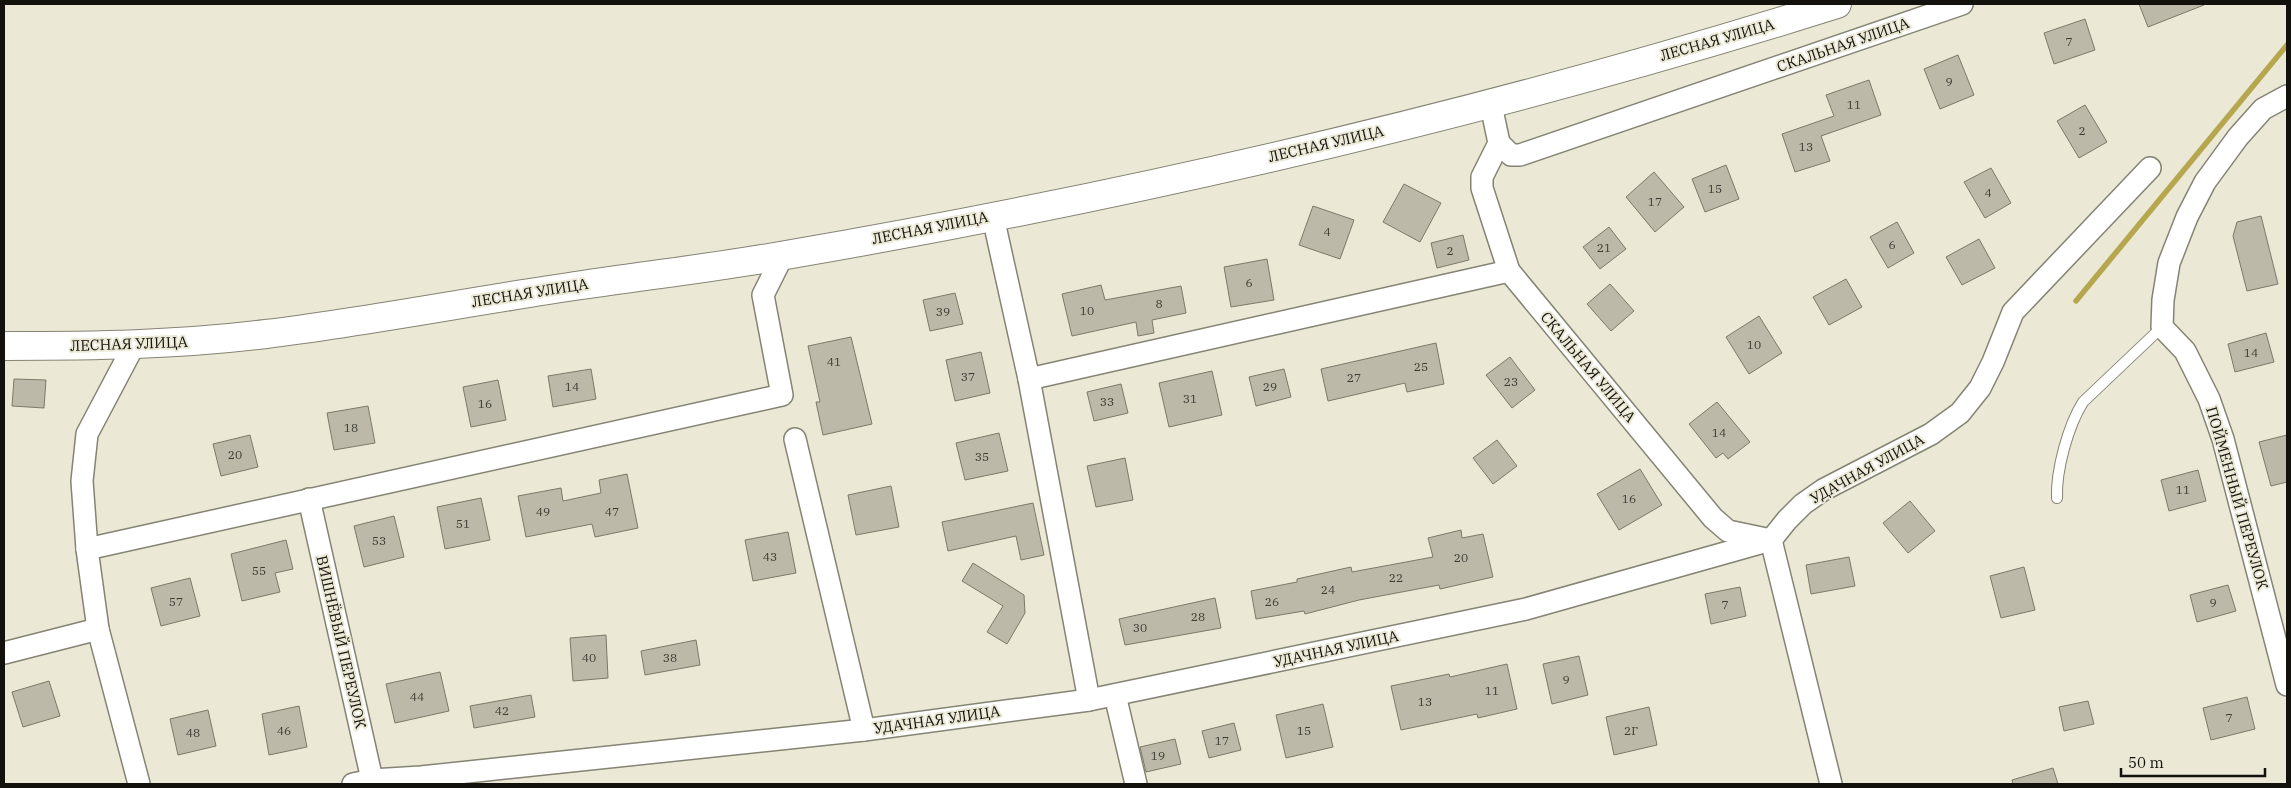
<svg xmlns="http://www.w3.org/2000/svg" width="2291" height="788" font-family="'IBM Plex Serif',serif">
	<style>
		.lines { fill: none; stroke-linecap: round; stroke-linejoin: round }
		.stream { stroke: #b6a74f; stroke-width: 5.5 }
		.building { fill: #bcb9a8; stroke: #7c7969 }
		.service-casing { stroke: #858373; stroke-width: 12 }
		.minor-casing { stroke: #858373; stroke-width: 24 }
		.secondary-casing { stroke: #858373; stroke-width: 30 }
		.service { stroke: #fff; stroke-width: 10 }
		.minor { stroke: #fff; stroke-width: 21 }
		.secondary { stroke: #fff; stroke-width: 28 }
		.labels { text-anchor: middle; stroke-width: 4; stroke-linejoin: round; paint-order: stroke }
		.number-label { font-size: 12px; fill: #3c3b32 }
		.street-label { font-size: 15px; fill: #12110b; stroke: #ebe8d6 }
	</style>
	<rect width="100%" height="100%" fill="#ebe8d6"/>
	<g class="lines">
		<path class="stream" d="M2076 301 2287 45"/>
	</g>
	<g class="building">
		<path d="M2139 4H2204V5L2148 27Z"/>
		<path d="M2085 19 2095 50 2054 64 2044 33Z"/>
		<path d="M1958 55 1974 95 1940 109 1924 69Z"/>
		<path d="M1869 80 1881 115 1821 136 1830 161 1795 172 1782 134 1834 116 1826 95Z"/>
		<path d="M2085 105 2107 142 2079 158 2057 121Z"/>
		<path d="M1726 165 1739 199 1705 212 1692 179Z"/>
		<path d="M1991 168 2011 203 1985 218 1964 182Z"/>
		<path d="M1654 172 1684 207 1655 232 1626 197Z"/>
		<path d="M1404 184 1441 203 1420 242 1383 222Z"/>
		<path d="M1313 206 1354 220 1340 259 1299 245Z"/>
		<path d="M2261 216 2278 284 2247 291 2233 236 2237 222Z"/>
		<path d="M1897 222 1914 253 1888 268 1870 237Z"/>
		<path d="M1609 227 1626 249 1600 269 1583 247Z"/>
		<path d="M1463 235 1469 260 1437 268 1431 243Z"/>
		<path d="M1979 239 1995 268 1962 285 1946 257Z"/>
		<path d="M1267 259 1274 300 1231 307 1224 267Z"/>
		<path d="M1846 279 1862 307 1829 325 1813 297Z"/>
		<path d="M1610 284 1634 311 1611 331 1587 304Z"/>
		<path d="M1101 285 1105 300 1181 286 1186 313 1152 320 1154 333 1138 336 1136 322 1072 336 1062 294Z"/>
		<path d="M955 293 963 324 930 331 923 300Z"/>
		<path d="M1759 316 1782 353 1749 374 1726 337Z"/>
		<path d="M2266 333 2274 362 2235 372 2228 344Z"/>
		<path d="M851 337 872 424 823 435 816 402H820L808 346Z"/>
		<path d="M1436 343 1444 384 1407 392 1405 383 1328 401 1321 369Z"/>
		<path d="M981 352 990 393 955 401 946 360Z"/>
		<path d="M1510 357 1535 390 1512 408 1486 375Z"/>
		<path d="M591 369 596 399 553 407 548 376Z"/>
		<path d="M1284 369 1291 397 1256 406 1249 377Z"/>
		<path d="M1212 371 1222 415 1169 427 1159 383Z"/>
		<path d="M14 379 46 380 44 408 12 406Z"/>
		<path d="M498 380 506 420 471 427 463 387Z"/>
		<path d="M1121 384 1128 413 1094 421 1087 392Z"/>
		<path d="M1717 402 1750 442 1728 459 1723 453 1716 458 1689 424Z"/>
		<path d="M368 406 375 443 334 450 327 413Z"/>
		<path d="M999 433 1008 471 965 480 956 443Z"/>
		<path d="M250 435 258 467 221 476 213 444Z"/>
		<path d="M2287 435V482L2271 486 2259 442Z"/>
		<path d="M1497 440 1517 466 1493 484 1473 458Z"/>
		<path d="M1125 458 1133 500 1096 507 1087 466Z"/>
		<path d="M1640 469 1662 505 1619 530 1597 494Z"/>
		<path d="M2198 470 2206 501 2169 511 2161 480Z"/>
		<path d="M627 474 638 528 595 537 592 524 526 537 518 496 561 488 563 501 601 493 599 480Z"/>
		<path d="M891 486 899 527 856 535 848 495Z"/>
		<path d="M481 498 490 540 445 549 437 507Z"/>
		<path d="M1910 501 1935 531 1908 553 1883 523Z"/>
		<path d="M1033 503 1044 555 1021 560 1016 536 948 551 942 522Z"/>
		<path d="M394 516 404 557 364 567 354 526Z"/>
		<path d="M1461 530 1462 538 1483 534 1493 577 1440 589 1439 585 1359 600 1305 614 1304 611 1256 619 1251 591 1297 582V579L1351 567 1352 572 1433 557 1428 538Z"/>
		<path d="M788 532 796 573 753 581 745 540Z"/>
		<path d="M286 540 293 569 275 573 280 592 242 601 231 554Z"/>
		<path d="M1849 557 1855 586 1811 594 1806 565Z"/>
		<path d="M973 563 1024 595 1025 613 1007 644 987 632 1003 606 962 581Z"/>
		<path d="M2024 567 2035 610 2001 618 1990 576Z"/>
		<path d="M190 578 200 616 161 626 151 588Z"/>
		<path d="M2228 585 2236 611 2197 622 2190 595Z"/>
		<path d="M1740 587 1746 616 1711 624 1705 594Z"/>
		<path d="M1215 598 1221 628 1125 645 1119 619Z"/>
		<path d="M606 635 608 678 573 681 570 638Z"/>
		<path d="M696 640 700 665 645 675 641 651Z"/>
		<path d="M1579 656 1588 695 1552 704 1543 664Z"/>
		<path d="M1507 664 1517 709 1478 718 1477 714 1401 730 1391 686 1449 674 1450 677Z"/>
		<path d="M440 672 449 711 395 723 386 684Z"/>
		<path d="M49 681 60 716 23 727 12 692Z"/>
		<path d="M531 695 535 717 474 728 470 706Z"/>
		<path d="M2247 697 2255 729 2211 740 2203 708Z"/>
		<path d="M2088 701 2094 724 2064 731 2059 707Z"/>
		<path d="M1323 704 1333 747 1286 758 1276 715Z"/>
		<path d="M299 706 307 747 269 755 262 714Z"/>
		<path d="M1649 707 1657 745 1614 755 1606 717Z"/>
		<path d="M208 710 216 746 178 755 170 719Z"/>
		<path d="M1234 723 1241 750 1209 758 1202 731Z"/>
		<path d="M1175 739 1181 764 1146 772 1140 747Z"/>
		<path d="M2053 768 2058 784H2013L2012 780Z"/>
	</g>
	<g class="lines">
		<defs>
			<path id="service" d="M2057 498C2056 470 2068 426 2083 402L2162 327"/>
			<g id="minor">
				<path d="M2287 96 2263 109 2238 137 2205 182 2187 217 2169 263 2163 300 2162 327 2185 351 2209 399 2223 439 2287 685"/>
				<path d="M1491 105 1499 143 1482 177V188L1509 271 1713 518 1728 531 1771 540 1831 784"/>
				<path d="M1499 143 1511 155H1520L1962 4"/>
				<path d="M993 217 1029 379 1089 700"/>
				<path d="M134 345 87 434 82 481 87 549 98 629 139 784"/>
				<path d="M1029 379 1509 271"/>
				<path d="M795 439 864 730"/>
				<path d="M309 499 373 784"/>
				<path d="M87 549 782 395 763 295 783 255"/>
				<path d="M4 653 98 629"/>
				<path d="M1115 695 1136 784"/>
				<path d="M353 784 372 780 421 777 864 730 1089 700 1526 609 1771 540 1787 520 1803 504 1823 490 1931 434 1960 413 1980 388 1993 362 2013 312 2150 168"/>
			</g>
			<path id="secondary" d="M4 346C92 346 179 345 266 334 372 321 477 300 582 285 650 275 719 267 786 255 1141 194 1493 112 1837 4"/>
		</defs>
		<use href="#service" class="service-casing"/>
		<use href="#minor" class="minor-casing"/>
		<use href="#secondary" class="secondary-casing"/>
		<use href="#service" class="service"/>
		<use href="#minor" class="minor"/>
		<use href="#secondary" class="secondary"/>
	</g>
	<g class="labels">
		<g class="number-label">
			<text x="2069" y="46">7</text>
			<text x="1949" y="86">9</text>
			<text x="1854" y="109">11</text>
			<text x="2082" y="135">2</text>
			<text x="1806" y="151">13</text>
			<text x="1715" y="193">15</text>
			<text x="1988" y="197">4</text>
			<text x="1655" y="206">17</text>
			<text x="1327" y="236">4</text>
			<text x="1892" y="249">6</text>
			<text x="1604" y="252">21</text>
			<text x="1450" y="255">2</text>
			<text x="1249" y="287">6</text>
			<text x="1159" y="308">8</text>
			<text x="1087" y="315">10</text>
			<text x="943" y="316">39</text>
			<text x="1754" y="349">10</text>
			<text x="2251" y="357">14</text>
			<text x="834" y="366">41</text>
			<text x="1421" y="371">25</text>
			<text x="968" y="381">37</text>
			<text x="1354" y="382">27</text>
			<text x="1511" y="386">23</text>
			<text x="572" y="391">14</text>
			<text x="1270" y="391">29</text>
			<text x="1190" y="403">31</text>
			<text x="1107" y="406">33</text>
			<text x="485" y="408">16</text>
			<text x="351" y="432">18</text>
			<text x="1719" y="437">14</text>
			<text x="235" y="459">20</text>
			<text x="982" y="461">35</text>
			<text x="2183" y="494">11</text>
			<text x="1629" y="503">16</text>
			<text x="543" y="516">49</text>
			<text x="612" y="516">47</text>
			<text x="463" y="528">51</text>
			<text x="379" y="545">53</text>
			<text x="770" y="561">43</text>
			<text x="1461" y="562">20</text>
			<text x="259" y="575">55</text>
			<text x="1396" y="582">22</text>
			<text x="1328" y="594">24</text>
			<text x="176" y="606">57</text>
			<text x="1272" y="606">26</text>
			<text x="2213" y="607">9</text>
			<text x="1725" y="609">7</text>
			<text x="1198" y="621">28</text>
			<text x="1140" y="632">30</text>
			<text x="589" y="662">40</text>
			<text x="670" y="662">38</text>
			<text x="1566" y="684">9</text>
			<text x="1492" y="695">11</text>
			<text x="417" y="701">44</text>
			<text x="1425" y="706">13</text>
			<text x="502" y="715">42</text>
			<text x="2229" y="722">7</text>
			<text x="284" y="735">46</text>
			<text x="1304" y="735">15</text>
			<text x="1631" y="735">2Г</text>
			<text x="193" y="737">48</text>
			<text x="1222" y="745">17</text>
			<text x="1158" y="760">19</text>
		</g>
		<g class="street-label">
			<text transform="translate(1717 40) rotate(-16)" y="5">ЛЕСНАЯ УЛИЦА</text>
			<text transform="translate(1843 45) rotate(-19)" y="5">СКАЛЬНАЯ УЛИЦА</text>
			<text transform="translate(1326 144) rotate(-13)" y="5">ЛЕСНАЯ УЛИЦА</text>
			<text transform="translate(930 228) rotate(-11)" y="5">ЛЕСНАЯ УЛИЦА</text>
			<text transform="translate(530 293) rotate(-9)" y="5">ЛЕСНАЯ УЛИЦА</text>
			<text transform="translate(129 344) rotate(-2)" y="5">ЛЕСНАЯ УЛИЦА</text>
			<text transform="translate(1588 367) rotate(50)" y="5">СКАЛЬНАЯ УЛИЦА</text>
			<text transform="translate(1867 469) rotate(-29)" y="5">УДАЧНАЯ УЛИЦА</text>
			<text transform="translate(2237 498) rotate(74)" y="5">ПОЙМЕННЫЙ ПЕРЕУЛОК</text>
			<text transform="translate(341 642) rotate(77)" y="5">ВИШНЁВЫЙ ПЕРЕУЛОК</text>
			<text transform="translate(1336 649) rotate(-12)" y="5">УДАЧНАЯ УЛИЦА</text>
			<text transform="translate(937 720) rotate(-8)" y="5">УДАЧНАЯ УЛИЦА</text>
		</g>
	</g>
	<rect width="2291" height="788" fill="none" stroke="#12110b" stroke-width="10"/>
	<path d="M2121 768v8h144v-8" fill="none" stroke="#12110b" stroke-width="2.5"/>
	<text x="2128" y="768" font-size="15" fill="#12110b" stroke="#ebe8d6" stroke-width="4" paint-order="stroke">50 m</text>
</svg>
